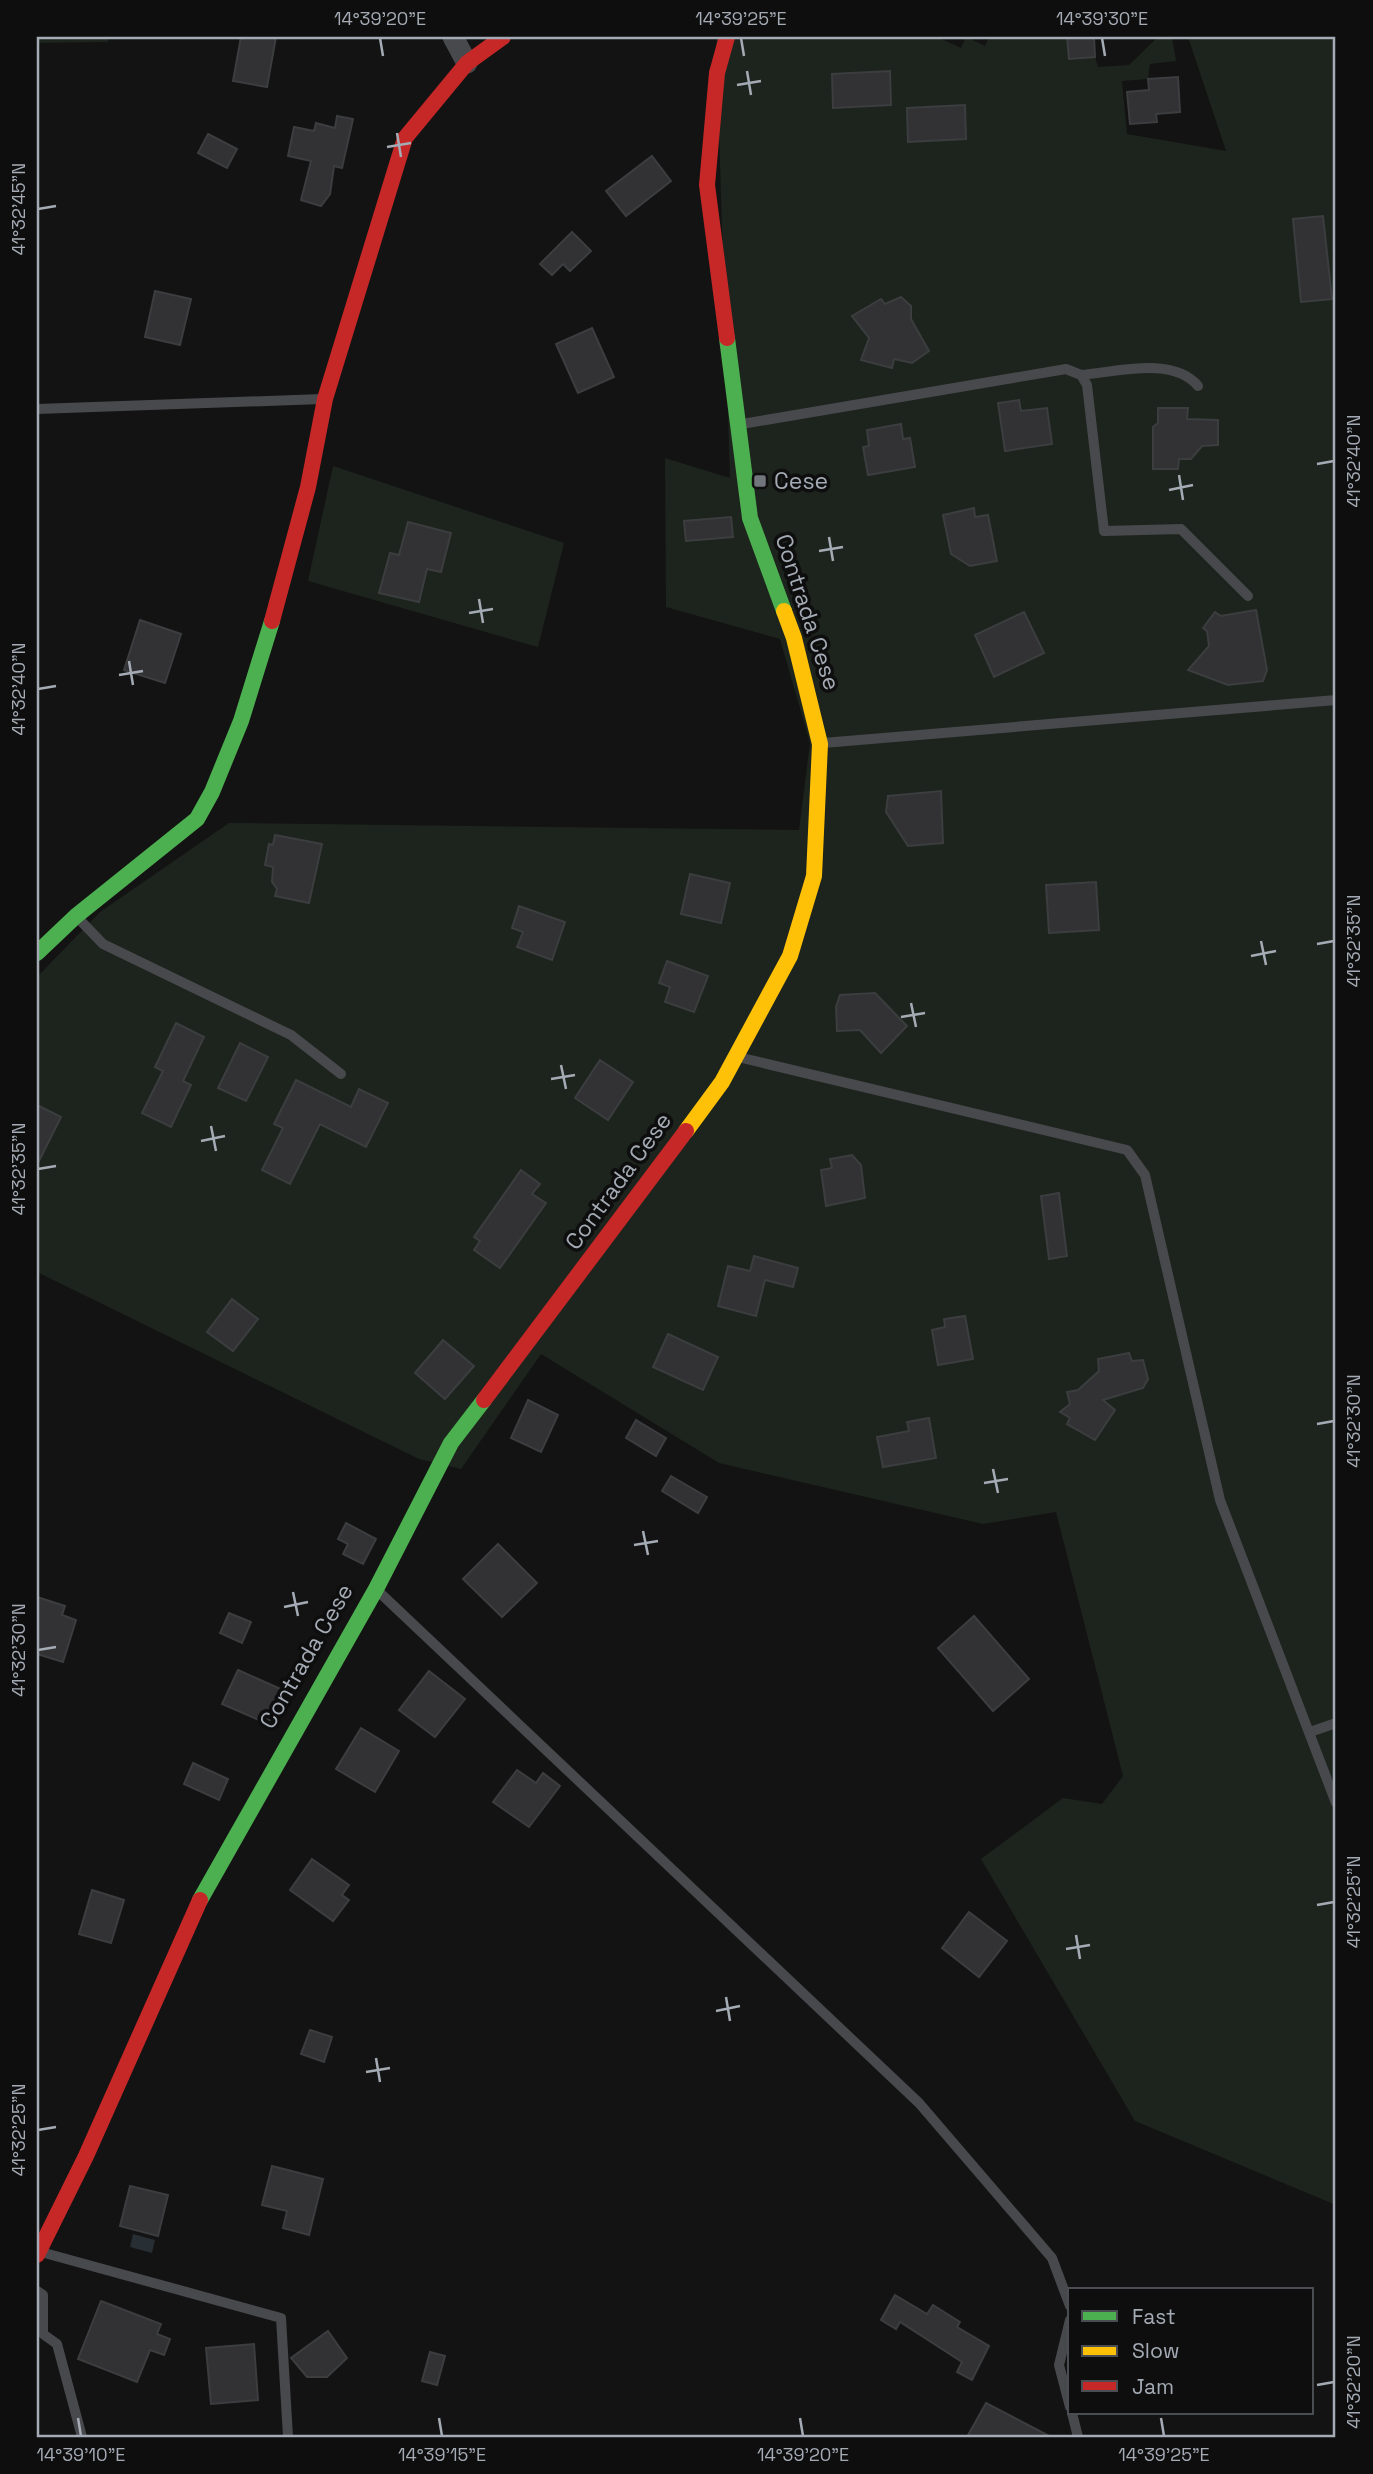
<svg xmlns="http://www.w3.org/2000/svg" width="1373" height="2474" font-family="'Space Grotesk',sans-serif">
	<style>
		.green { fill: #1d241d }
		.water { fill: #272f35 }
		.building { fill: #323234; stroke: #3b3d3f; stroke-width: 2 }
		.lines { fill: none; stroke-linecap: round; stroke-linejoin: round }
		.lane { stroke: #48494c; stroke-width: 10 }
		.street { stroke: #48494c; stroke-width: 21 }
		.fast { stroke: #4caf50; stroke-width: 16 }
		.slow { stroke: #ffc107; stroke-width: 16 }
		.jam { stroke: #c62828; stroke-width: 16 }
		.ticks { fill: none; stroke: #a4abb4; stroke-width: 2.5 }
		.poi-dot { fill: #71767c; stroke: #0e0e0f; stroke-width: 2.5 }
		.labels { text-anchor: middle; stroke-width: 7; stroke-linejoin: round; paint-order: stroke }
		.poi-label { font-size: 23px; fill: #a4abb4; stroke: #0e0e0f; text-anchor: start }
		.street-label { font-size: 23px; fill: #a4abb4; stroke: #0e0e0f }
		.neatline { fill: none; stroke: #a4abb4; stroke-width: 2.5 }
		.ticks-label { font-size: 18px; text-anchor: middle; fill: #a4abb4 }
	</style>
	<rect width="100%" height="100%" fill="#131313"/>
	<g class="green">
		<path d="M37 37H109L108 42 37 43Z"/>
		<path d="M716 37H937L961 48 966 37 985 46 989 37H1067L1069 58 1095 57 1098 67 1129 65 1158 37H1172L1176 61 1150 64 1148 79 1122 81 1127 134 1226 151 1188 37H1336V2205L1135 2121 981 1859 1063 1798 1102 1804 1123 1776 1056 1512 983 1524 719 1463 541 1354 461 1469 419 1459 37 1272V977L100 912 229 823 799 830 810 743 780 639 666 607 665 458 730 478Z"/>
		<path d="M333 466 564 543 538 647 308 581Z"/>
	</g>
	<path class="water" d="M133 2234 155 2240 152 2253 130 2247Z"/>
	<g class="building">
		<path d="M241 37H276L267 87 233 81Z"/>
		<path d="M1067 37H1094L1095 57 1069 59Z"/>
		<path d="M890 71 891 105 833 108 832 74Z"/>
		<path d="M1178 77 1180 112 1156 114 1157 122 1130 124 1127 92 1149 90 1148 79Z"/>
		<path d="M965 105 966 139 908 142 907 108Z"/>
		<path d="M337 116 353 119 342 168 334 166 330 194 321 206 301 200 311 161 288 156 294 127 314 131 316 123 335 128Z"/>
		<path d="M208 134 237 149 227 168 198 153Z"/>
		<path d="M652 156 671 181 626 216 606 191Z"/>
		<path d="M1323 216 1332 299 1301 302 1293 219Z"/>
		<path d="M572 232 591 251 570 271 563 264 552 275 540 264Z"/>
		<path d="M155 291 191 299 180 345 145 337Z"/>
		<path d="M901 297 911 306V319L929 351 912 363 894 359 892 368 861 360 869 338 852 316 881 299 885 304Z"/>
		<path d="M592 328 614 377 578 393 556 344Z"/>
		<path d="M1019 400 1021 411 1047 408 1052 444 1005 451 998 403Z"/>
		<path d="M1158 408H1188L1187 419 1218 420V445L1202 446 1191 459H1179L1178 469H1153V427L1158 423Z"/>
		<path d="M901 424 903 439 910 438 915 467 868 475 863 447 869 446 867 430Z"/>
		<path d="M974 508 975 517 988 515 997 561 970 566 951 554 943 515Z"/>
		<path d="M731 517 733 537 686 541 684 521Z"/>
		<path d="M408 522 451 533 441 572 427 569 419 602 379 593 390 553 399 555Z"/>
		<path d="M1256 610 1267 670 1263 681 1228 685 1188 670 1209 646 1207 631 1203 628 1215 612 1221 616Z"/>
		<path d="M1024 612 1044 653 994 677 975 635Z"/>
		<path d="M140 620 181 634 165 683 124 670Z"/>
		<path d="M941 791 943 843 908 846 886 812 888 796Z"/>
		<path d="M275 835 322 844 309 903 275 896 277 889 272 882 273 867 265 865 269 844 273 845Z"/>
		<path d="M690 874 730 883 721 923 681 914Z"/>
		<path d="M1096 882 1099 930 1049 933 1046 885Z"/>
		<path d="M519 906 565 922 552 960 517 947 523 932 512 928Z"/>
		<path d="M667 961 708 976 694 1012 665 1002 670 987 659 983Z"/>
		<path d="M875 993 907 1026 881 1053 860 1030 837 1031 836 1007 840 995Z"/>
		<path d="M176 1023 204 1037 183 1081 191 1085 171 1127 142 1113 163 1071 155 1067Z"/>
		<path d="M240 1043 268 1057 246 1101 218 1088Z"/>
		<path d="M600 1060 633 1082 608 1120 575 1098Z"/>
		<path d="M296 1080 351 1107 359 1089 388 1103 366 1147 320 1124 290 1184 262 1170 283 1128 274 1124Z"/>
		<path d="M37 1105 61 1117 37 1165Z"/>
		<path d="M852 1155 861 1165 865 1198 826 1206 821 1170 832 1168 830 1159Z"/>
		<path d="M521 1170 540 1184 532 1194 546 1203 500 1268 474 1250 480 1241 474 1237Z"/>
		<path d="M1059 1193 1067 1256 1049 1259 1041 1196Z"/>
		<path d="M754 1256 798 1268 793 1287 765 1280 756 1316 718 1306 728 1266 750 1271Z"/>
		<path d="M232 1299 258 1319 233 1351 207 1332Z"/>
		<path d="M965 1316 973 1359 938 1365 932 1330 945 1327 944 1319Z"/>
		<path d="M668 1334 718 1357 703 1390 653 1367Z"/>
		<path d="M443 1340 474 1366 445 1399 415 1373Z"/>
		<path d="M1129 1353 1132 1361 1143 1360 1148 1379 1143 1388 1103 1400 1115 1410 1095 1440 1067 1424 1070 1418 1060 1412 1070 1404 1067 1392 1078 1390 1099 1371 1098 1359Z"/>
		<path d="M528 1400 558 1415 541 1452 511 1438Z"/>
		<path d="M929 1418 936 1458 883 1467 877 1437 909 1431 907 1422Z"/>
		<path d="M636 1420 666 1438 656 1456 626 1438Z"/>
		<path d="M671 1476 707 1497 698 1513 662 1491Z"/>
		<path d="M346 1523 376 1539 363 1564 343 1554 348 1544 338 1539Z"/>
		<path d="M498 1544 537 1583 502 1617 463 1579Z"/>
		<path d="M37 1597 65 1606 62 1615 76 1620 63 1662 37 1654Z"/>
		<path d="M229 1613 251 1622 242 1643 220 1633Z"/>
		<path d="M974 1616 1029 1679 993 1711 938 1648Z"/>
		<path d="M238 1670 283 1690 268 1724 222 1704Z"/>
		<path d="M429 1671 465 1699 435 1737 399 1710Z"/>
		<path d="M361 1728 399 1751 375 1792 336 1769Z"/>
		<path d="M193 1763 228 1779 219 1800 184 1784Z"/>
		<path d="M517 1770 536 1783 543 1773 560 1786 529 1827 493 1802Z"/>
		<path d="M312 1859 349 1885 342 1895 349 1900 333 1921 290 1890Z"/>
		<path d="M92 1890 124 1900 111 1943 79 1934Z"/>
		<path d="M969 1912 1007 1941 979 1977 942 1948Z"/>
		<path d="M310 2030 332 2037 324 2062 301 2054Z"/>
		<path d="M272 2166 323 2179 309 2235 283 2228 287 2211 262 2205Z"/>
		<path d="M130 2186 168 2195 158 2236 120 2226Z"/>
		<path d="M895 2295 927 2314 933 2305 960 2322 957 2327 989 2346 972 2380 957 2372 962 2362 900 2322 896 2329 881 2320Z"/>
		<path d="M101 2301 161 2324 157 2334 170 2339 164 2355 150 2350 137 2382 78 2359Z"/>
		<path d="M328 2331 347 2358 327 2377H307L291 2358Z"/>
		<path d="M254 2344 258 2400 211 2404 206 2348Z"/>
		<path d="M430 2352 445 2356 437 2385 422 2381Z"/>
		<path d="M986 2403 1051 2437H967Z"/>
	</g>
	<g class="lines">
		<g class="lane">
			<path d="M1081 375C1117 372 1173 356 1198 386"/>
			<path d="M37 409 322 399"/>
			<path d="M742 424 1066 369 1081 375 1087 385 1104 531 1181 529 1248 596"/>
			<path d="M823 743 1336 700"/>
			<path d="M78 918 103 944 291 1035 341 1074"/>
			<path d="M738 1057 1127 1150 1145 1175 1220 1500 1336 1803"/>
			<path d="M378 1591 919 2103 1052 2258 1070 2306"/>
			<path d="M1310 1732 1336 1723"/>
			<path d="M41 2252 281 2318 288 2437"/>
			<path d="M37 2291 43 2295V2334L57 2344 82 2437"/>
			<path d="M1070 2320 1059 2365 1070 2407"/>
			<path d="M1072 2413 1078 2437"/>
		</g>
		<path class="street" d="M453 37 467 63"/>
		<g class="fast">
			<path d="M727 338 750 518 784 611"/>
			<path d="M37 953 76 916 197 819 212 792 241 721 272 621"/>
			<path d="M200 1900 376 1589 451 1443 484 1400"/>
		</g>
		<path class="slow" d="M686 1131 722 1082 790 956 814 876 820 744 794 638 784 611"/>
		<g class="jam">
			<path d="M727 338 707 185 717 73 727 37"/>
			<path d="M272 621 308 487 325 399 405 138 467 63 503 37"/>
			<path d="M484 1400 686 1131"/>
			<path d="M37 2255 86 2156 200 1900"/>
		</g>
	</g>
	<path class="ticks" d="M380 38 383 56M741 38 744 56M1102 38 1105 56M747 71 751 95M737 85 761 81M397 133 401 157M387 147 411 143M38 209 56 206M1317 464 1334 461M1179 475 1183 500M1169 490 1193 485M829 537 833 561M819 551 843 547M479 599 483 623M469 613 493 609M129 661 133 685M119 675 143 671M38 689 56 686M1261 941 1266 965M1317 944 1334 941M1251 956 1276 951M911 1003 916 1027M901 1017 925 1013M561 1065 566 1089M551 1079 575 1075M211 1126 216 1151M201 1141 225 1136M38 1169 56 1166M1317 1424 1334 1421M993 1469 998 1493M984 1483 1008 1479M643 1531 648 1555M634 1545 658 1541M293 1592 298 1616M284 1607 308 1602M38 1650 56 1647M1317 1905 1334 1902M1076 1935 1080 1959M1066 1949 1090 1945M726 1997 730 2021M716 2011 740 2006M376 2058 380 2082M366 2072 390 2068M38 2130 56 2127M1317 2385 1334 2382M78 2418 81 2436M439 2418 442 2436M800 2418 803 2436M1161 2418 1164 2436"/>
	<rect class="poi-dot" x="753" y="474" width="14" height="14" rx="3.5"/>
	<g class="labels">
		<g class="poi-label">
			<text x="774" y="489">Cese</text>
		</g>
		<g class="street-label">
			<text transform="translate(808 612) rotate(72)" y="8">Contrada Cese</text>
			<text transform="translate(618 1181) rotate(-54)" y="8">Contrada Cese</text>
			<text transform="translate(306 1656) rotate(-60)" y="8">Contrada Cese</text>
		</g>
	</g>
	<rect width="1373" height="2474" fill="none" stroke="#0e0e0f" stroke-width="77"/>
	<rect x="1068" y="2288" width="245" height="126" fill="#0e0e0f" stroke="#4a4d51" stroke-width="2"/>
	<rect x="1082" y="2311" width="35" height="10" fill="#4caf50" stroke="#4a4d51" stroke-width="2"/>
	<text x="1132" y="2324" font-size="21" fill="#a4abb4">Fast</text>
	<rect x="1082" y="2346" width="35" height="10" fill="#ffc107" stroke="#4a4d51" stroke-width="2"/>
	<text x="1132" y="2358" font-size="21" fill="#a4abb4">Slow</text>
	<rect x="1082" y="2381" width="35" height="10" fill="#c62828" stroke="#4a4d51" stroke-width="2"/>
	<text x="1132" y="2394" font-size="21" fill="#a4abb4">Jam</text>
	<rect x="38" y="38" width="1296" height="2398" class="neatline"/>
	<g class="ticks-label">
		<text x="380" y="25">14°39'20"E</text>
		<text x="741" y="25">14°39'25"E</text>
		<text x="1102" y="25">14°39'30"E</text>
		<text transform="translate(19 209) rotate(-90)" y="6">41°32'45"N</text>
		<text transform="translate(1354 461) rotate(-90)" y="6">41°32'40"N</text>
		<text transform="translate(19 689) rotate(-90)" y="6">41°32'40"N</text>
		<text transform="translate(1354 941) rotate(-90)" y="6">41°32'35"N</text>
		<text transform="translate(19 1169) rotate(-90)" y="6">41°32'35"N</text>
		<text transform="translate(1354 1421) rotate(-90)" y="6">41°32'30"N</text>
		<text transform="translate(19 1650) rotate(-90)" y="6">41°32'30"N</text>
		<text transform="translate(1354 1902) rotate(-90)" y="6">41°32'25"N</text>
		<text transform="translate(19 2130) rotate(-90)" y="6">41°32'25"N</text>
		<text transform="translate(1354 2382) rotate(-90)" y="6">41°32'20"N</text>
		<text x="81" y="2461">14°39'10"E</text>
		<text x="442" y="2461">14°39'15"E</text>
		<text x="803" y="2461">14°39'20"E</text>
		<text x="1164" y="2461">14°39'25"E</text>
	</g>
</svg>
